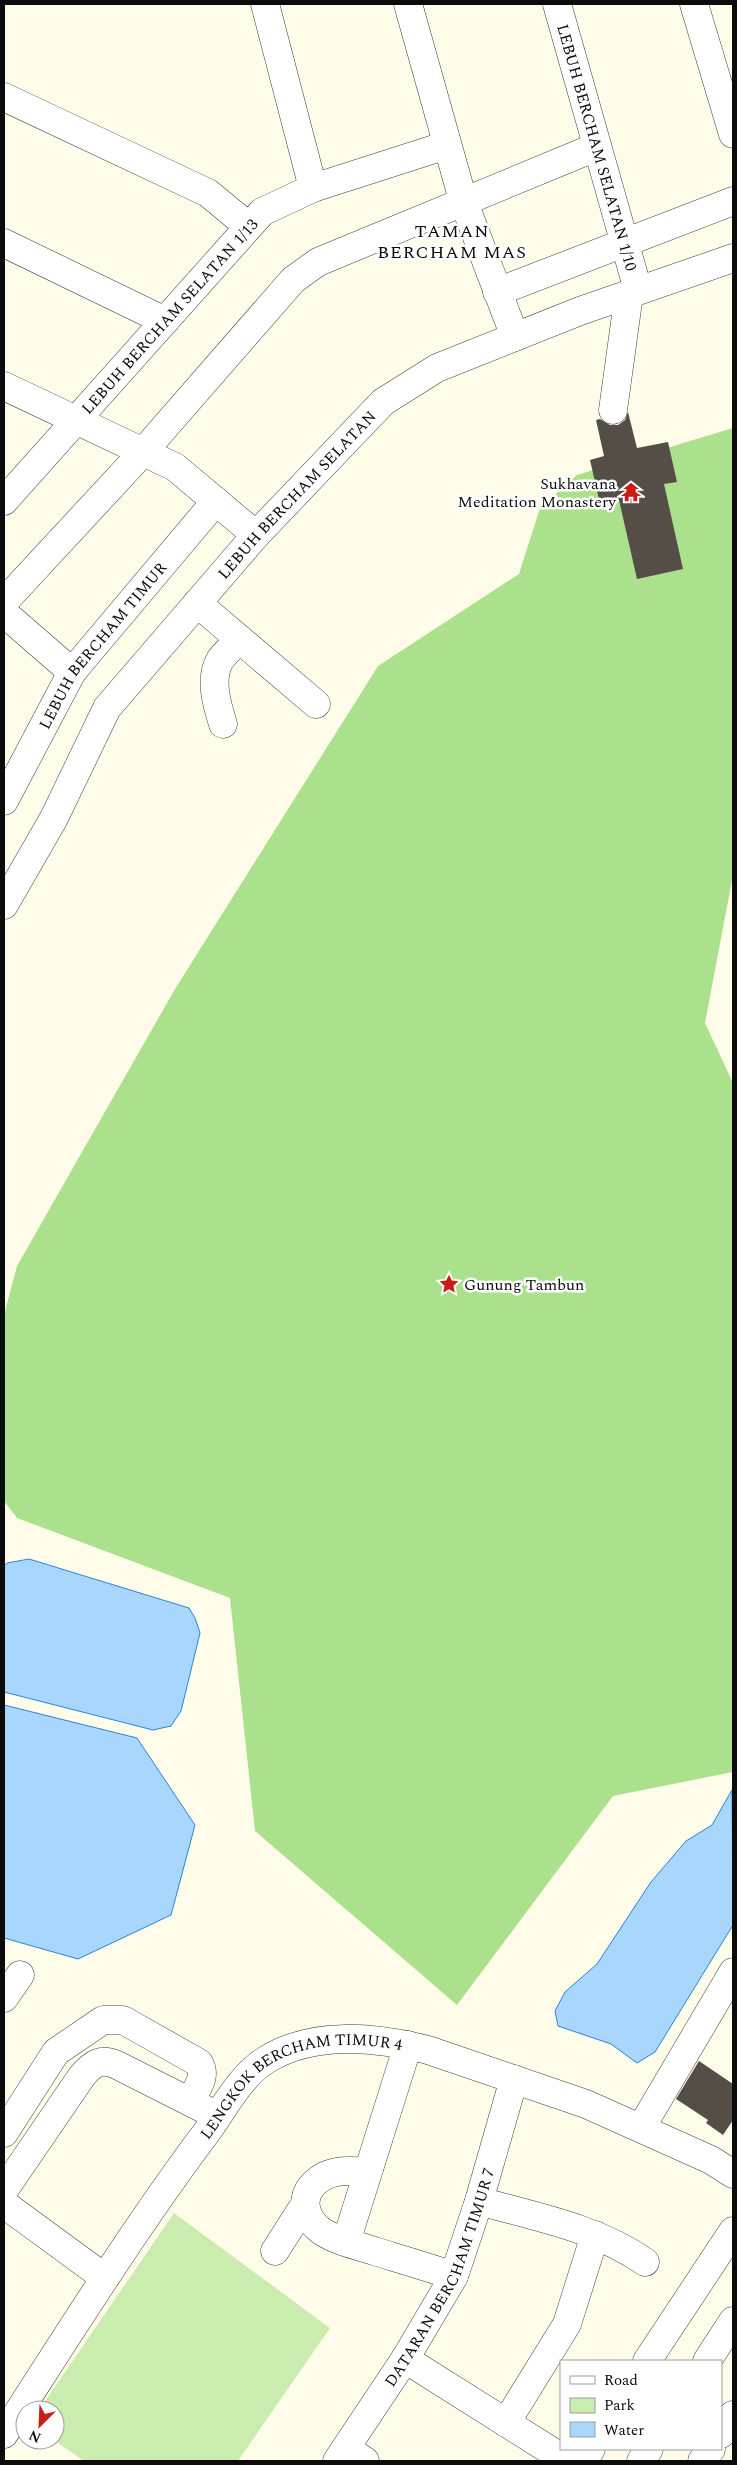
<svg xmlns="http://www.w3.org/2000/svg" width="737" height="2465" font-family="Spectral,serif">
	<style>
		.green { fill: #caedaf }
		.forest { fill: #abe08d }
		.water { fill: #a8d6fd; stroke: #2884db }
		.building { fill: #554e47 }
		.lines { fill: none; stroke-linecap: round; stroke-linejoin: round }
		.minor-casing { stroke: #3e3e3e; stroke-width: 29 }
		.minor { stroke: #fff; stroke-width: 28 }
		.labels { text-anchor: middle; stroke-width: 5; stroke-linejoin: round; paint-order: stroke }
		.street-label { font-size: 16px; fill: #0b0b0b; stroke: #fff }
		.poi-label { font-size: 16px; fill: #0b0b0b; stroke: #fff; text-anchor: end }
		.neighbourhood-label { font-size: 18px; letter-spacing: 1px; fill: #0b0b0b; stroke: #fff }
	</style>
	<rect width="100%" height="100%" fill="#fffdea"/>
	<path class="green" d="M174 2213 330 2328 238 2461H84L54 2440 55 2410H39Z"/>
	<path class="forest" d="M733 428V875L705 1023 733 1083V1772L613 1796 457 2005 255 1831 230 1598 17 1518 4 1501V1315L17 1266 175 989 378 666 519 574 540 508 577 475Z"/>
	<g class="water">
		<path d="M29 1559 189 1608 195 1618 200 1633 181 1711 171 1726 153 1730 4 1692V1566L7 1563Z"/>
		<path d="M4 1705 137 1738 195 1825 171 1915 78 1959 4 1938Z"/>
		<path d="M732 1790 733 1925 655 2052 637 2063 611 2044 558 2026 555 2011 565 1992 597 1964 651 1882 686 1841 712 1825Z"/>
	</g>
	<g class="building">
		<path d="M628 412 637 448 668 442 677 482 664 484 683 569 637 579 619 500 600 504 590 460 604 456 596 420 600 419 610 425H618L625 420Z"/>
		<path d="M699 2061 733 2084V2120L723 2135 706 2123 708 2120 676 2099Z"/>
	</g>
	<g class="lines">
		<defs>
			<g id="minor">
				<path d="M265 4 313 188"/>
				<path d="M408 4 463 200 515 337"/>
				<path id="s1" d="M557 4 638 290"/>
				<path d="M694 4 733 134"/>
				<path d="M4 97 208 193 248 226"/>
				<path d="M4 243 165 321"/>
				<path d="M497 292 733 201"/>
				<path d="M4 386 175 467 256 535"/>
				<path d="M613 410 629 294"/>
				<path id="s2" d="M4 501 262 212 313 188 447 145"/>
				<path d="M4 602 143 452 293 280 318 262 596 147"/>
				<path d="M197 603 316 704"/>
				<path d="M4 613 72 672"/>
				<path d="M223 724C217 705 209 679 220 660 225 653 233 646 239 639"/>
				<path id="s3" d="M4 801 72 672 216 501"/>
				<path id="s4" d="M4 905 54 818 107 708 256 535 383 402 437 368 580 311 733 258"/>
				<path d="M4 1998 20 1975"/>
				<path d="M641 2128 733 1972"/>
				<path d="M4 2133 56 2052 103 2020H123L199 2063C207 2077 197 2088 190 2101"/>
				<path d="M367 2172C346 2170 326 2169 311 2187 300 2201 307 2220 320 2230 335 2241 356 2245 374 2251 400 2259 427 2267 454 2276"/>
				<path d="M4 2190 82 2076C93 2063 101 2058 117 2065L206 2110"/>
				<path d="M479 2201C536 2217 597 2228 645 2262"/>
				<path d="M4 2204 105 2278"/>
				<path d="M346 2242 408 2045"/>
				<path d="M275 2251 305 2204"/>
				<path d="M405 2359 567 2461"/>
				<path d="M647 2361 733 2231"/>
				<path d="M707 2361 733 2321"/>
				<path d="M506 2423 567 2324 595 2235"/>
				<path id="s5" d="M4 2434C70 2332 134 2229 206 2133 224 2109 240 2076 266 2060 314 2030 376 2037 428 2050L586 2104 711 2160 733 2174"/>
				<path d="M721 2434 733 2415"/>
				<path d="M346 2448 365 2461"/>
				<path id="s6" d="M337 2461 405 2359 454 2276 479 2201 514 2079"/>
				<path d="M583 2461 591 2449"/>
				<path d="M641 2461 649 2449"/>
				<path d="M702 2461 711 2449"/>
			</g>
		</defs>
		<use href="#minor" class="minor-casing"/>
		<use href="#minor" class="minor"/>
	</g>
	<defs>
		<symbol id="temple-bare" viewBox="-9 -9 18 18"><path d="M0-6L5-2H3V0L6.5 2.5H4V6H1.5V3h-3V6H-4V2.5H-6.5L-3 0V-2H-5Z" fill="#c91d16" stroke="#fff" stroke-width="2.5" paint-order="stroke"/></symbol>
		<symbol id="sight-bare" viewBox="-9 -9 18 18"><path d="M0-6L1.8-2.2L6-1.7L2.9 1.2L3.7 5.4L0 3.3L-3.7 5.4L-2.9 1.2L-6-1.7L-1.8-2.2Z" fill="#c91d16" stroke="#fff" stroke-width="2.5" paint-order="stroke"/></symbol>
	</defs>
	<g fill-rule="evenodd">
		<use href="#temple-bare" x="617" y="478" width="28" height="28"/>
		<use href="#sight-bare" x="435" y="1270" width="28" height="28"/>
	</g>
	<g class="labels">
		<g class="street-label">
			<text dy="6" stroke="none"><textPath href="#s1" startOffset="149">LEBUH BERCHAM SELATAN 1/10</textPath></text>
			<text dy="6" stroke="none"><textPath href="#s2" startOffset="248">LEBUH BERCHAM SELATAN 1/13</textPath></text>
			<text dy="6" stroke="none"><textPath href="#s4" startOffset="508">LEBUH BERCHAM SELATAN</textPath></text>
			<text dy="6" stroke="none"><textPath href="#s3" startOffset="185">LEBUH BERCHAM TIMUR</textPath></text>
			<text dy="6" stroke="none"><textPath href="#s5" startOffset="478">LENGKOK BERCHAM TIMUR 4</textPath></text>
			<text dy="6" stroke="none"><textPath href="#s6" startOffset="212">DATARAN BERCHAM TIMUR 7</textPath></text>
		</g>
		<g class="poi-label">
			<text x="616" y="489">Sukhavana<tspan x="616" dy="18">Meditation Monastery</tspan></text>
			<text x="464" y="1290" text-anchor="start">Gunung Tambun</text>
		</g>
		<g class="neighbourhood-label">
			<text x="452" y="237">TAMAN<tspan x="452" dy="21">BERCHAM MAS</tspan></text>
		</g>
	</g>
	<rect width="737" height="2465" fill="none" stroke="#0b0b0b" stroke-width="10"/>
	<rect x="560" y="2360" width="162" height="90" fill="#ffffff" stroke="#9d9d9d"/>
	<rect x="570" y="2376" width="25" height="8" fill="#ffffff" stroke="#9d9d9d"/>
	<text x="604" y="2385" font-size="15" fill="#0b0b0b">Road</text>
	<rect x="570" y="2398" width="25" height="15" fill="#caedaf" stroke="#9d9d9d"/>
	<text x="604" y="2410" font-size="15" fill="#0b0b0b">Park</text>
	<rect x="570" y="2422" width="25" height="15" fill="#a8d6fd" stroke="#9d9d9d"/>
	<text x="604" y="2435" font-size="15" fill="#0b0b0b">Water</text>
	<g transform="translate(40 2425) rotate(204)"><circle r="24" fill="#ffffff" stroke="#9d9d9d"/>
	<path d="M0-4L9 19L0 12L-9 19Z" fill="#c91d16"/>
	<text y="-8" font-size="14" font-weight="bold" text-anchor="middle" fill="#0b0b0b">N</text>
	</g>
</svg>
